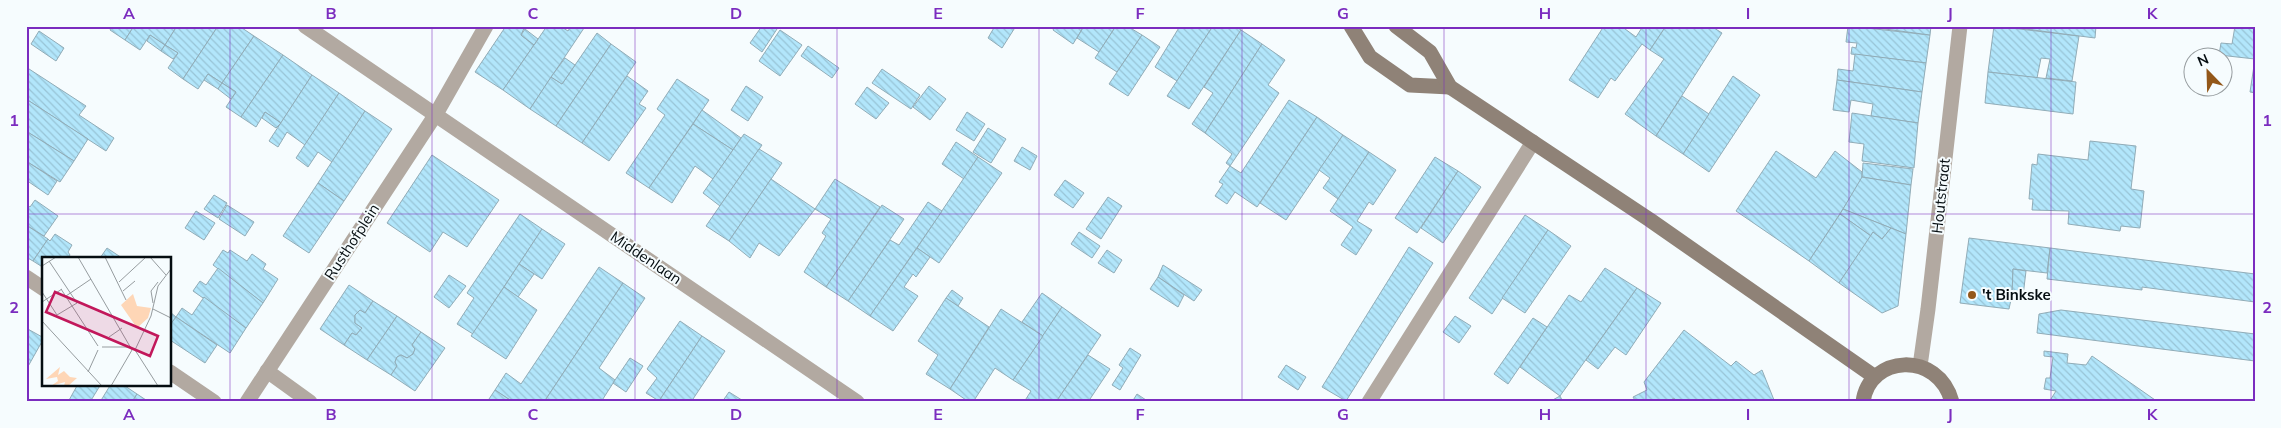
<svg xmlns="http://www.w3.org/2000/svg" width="2281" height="428" font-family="Mulish,sans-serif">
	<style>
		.building { fill: url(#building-back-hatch); stroke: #91acb7 }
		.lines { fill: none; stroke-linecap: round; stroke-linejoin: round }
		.lane { stroke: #b2a9a1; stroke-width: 15 }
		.street { stroke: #b2a9a1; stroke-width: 15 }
		.secondary { stroke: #8f8277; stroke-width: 15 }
		.grid { fill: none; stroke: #7b2cbf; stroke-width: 1; stroke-opacity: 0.55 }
		.poi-dot { fill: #935719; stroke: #f6fcfe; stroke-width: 2 }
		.labels { text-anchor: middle; stroke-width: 4; stroke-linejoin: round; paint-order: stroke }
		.street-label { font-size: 15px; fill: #050d11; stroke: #f6fcfe }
		.poi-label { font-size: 15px; font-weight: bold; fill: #050d11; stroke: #f6fcfe; text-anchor: start }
		.inset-road { fill: none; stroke: #969c9f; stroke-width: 1 }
		.view { fill: #c2185b; fill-opacity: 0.15; stroke: #c2185b; stroke-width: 2.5 }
		.inset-edge { fill: none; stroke: #050d11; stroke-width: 2.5 }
		.neatline { fill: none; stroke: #7b2cbf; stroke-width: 2 }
		.grid-label { font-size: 16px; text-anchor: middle; font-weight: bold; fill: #7b2cbf }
	</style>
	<defs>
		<pattern id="building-back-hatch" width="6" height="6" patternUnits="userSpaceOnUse" patternTransform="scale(1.25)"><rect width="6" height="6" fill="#b2e6fb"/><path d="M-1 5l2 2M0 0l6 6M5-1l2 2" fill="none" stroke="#98c4d6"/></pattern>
	</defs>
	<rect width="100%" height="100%" fill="#f6fcfe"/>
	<g class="building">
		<path d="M112 26H134L125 40 110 30Z"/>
		<path d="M134 26H177L165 45 150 35 140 50 125 40Z"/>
		<path d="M177 26H218L183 79 168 68 178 53 165 45Z"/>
		<path d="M218 26H239L254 36 222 83 208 74 198 89 183 79Z"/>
		<path d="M506 26H525L521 35 534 45 503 90 475 72Z"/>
		<path d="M547 26H560L568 31 571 26 584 28 530 109 503 90Z"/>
		<path d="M762 26H773L777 29 762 52 750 43Z"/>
		<path d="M995 26H1016L1002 48 988 38Z"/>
		<path d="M1055 26H1084L1073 44 1053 30Z"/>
		<path d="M1084 26H1116L1099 52 1077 38Z"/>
		<path d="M1116 26H1127L1142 35 1117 72 1095 58Z"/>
		<path d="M1180 26H1213L1177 81 1155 67Z"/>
		<path d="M1213 26H1235L1241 30 1189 109 1167 96Z"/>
		<path d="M1604 26H1621L1636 37 1643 26H1666L1650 50 1642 44 1615 81 1611 78 1598 98 1569 80Z"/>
		<path d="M1666 26H1711L1722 33 1656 136 1625 114 1664 59 1650 50Z"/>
		<path d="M1848 26 1930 35 1926 63 1851 54 1852 47 1856 48 1857 43 1846 42Z"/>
		<path d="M1862 26H1931L1930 35Z"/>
		<path d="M1994 26 2079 36 2072 81 2046 78 2050 59 2041 58 2037 78 1988 72Z"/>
		<path d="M2002 26H2096L2095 38Z"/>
		<path d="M2235 26H2255V59L2219 55 2221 43 2232 44Z"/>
		<path d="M525 29 538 39 534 45 521 35Z"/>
		<path d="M780 30 802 45 780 76 759 61Z"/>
		<path d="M1241 30 1262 44 1205 133 1192 124 1213 93 1204 87Z"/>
		<path d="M39 31 64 48 56 61 31 44Z"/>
		<path d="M597 33 611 44 556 126 530 109 551 77 562 84Z"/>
		<path d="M150 35 165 45 161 51 147 41Z"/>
		<path d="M1142 35 1160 47 1128 96 1109 84Z"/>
		<path d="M254 36 283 55 241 117 226 107 236 92 222 83Z"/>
		<path d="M611 44 636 62 582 143 556 126Z"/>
		<path d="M1262 44 1285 60 1268 85 1279 93 1230 166 1226 163 1232 154 1205 133Z"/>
		<path d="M165 45 178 53 173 59 161 51Z"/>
		<path d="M808 46 839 68 832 78 801 56Z"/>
		<path d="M1855 54 1926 63 1922 92 1837 80 1838 69 1853 71Z"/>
		<path d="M283 55 312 75 281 123 265 112 256 127 241 117Z"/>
		<path d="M565 58 575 65 562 84 551 77Z"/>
		<path d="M2255 59V93L2250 92Z"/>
		<path d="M26 67 86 106 79 115 114 138 106 151 26 99Z"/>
		<path d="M882 69 920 95 911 109 872 83Z"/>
		<path d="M1988 72 2076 82 2073 114 1985 103Z"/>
		<path d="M208 74 222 83 218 89 204 80Z"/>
		<path d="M312 75 339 93 305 145 287 132 278 147 269 141Z"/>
		<path d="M627 76 648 91 639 104 646 108 609 161 582 143Z"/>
		<path d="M1733 76 1760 95 1709 172 1683 154Z"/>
		<path d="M677 79 709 100 649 188 626 173 665 115 657 109Z"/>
		<path d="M1837 80 1922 92 1918 123 1871 116 1873 104 1851 100 1849 112 1833 110Z"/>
		<path d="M222 83 236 92 231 99 218 89Z"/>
		<path d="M746 86 763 97 748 121 731 110Z"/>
		<path d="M929 86 946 99 930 120 913 107Z"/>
		<path d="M867 87 889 103 876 119 855 104Z"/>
		<path d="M339 93 365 111 332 162 318 152 308 167 296 158Z"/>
		<path d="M1682 96 1709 114 1683 154 1656 136Z"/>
		<path d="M26 99 88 139 74 161 26 131Z"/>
		<path d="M1289 100 1317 117 1257 207 1235 192 1227 204 1215 196 1223 184 1219 182 1230 166 1241 173Z"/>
		<path d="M702 110 741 138 733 150 693 124Z"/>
		<path d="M365 111 392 129 344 201 318 183Z"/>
		<path d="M265 112 281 123 276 128 262 118Z"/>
		<path d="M967 112 985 124 974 141 956 130Z"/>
		<path d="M1852 113 1918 123 1914 168 1862 161 1864 144 1849 142Z"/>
		<path d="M1317 117 1343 135 1286 220 1260 203Z"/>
		<path d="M693 124 733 150 713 179 695 166 672 203 649 188Z"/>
		<path d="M988 128 1006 139 991 163 973 152Z"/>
		<path d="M26 131 74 161 60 182 26 161Z"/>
		<path d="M744 134 762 145 720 206 703 193Z"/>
		<path d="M1343 135 1369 152 1338 199 1323 188 1330 178 1319 170Z"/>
		<path d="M2090 141 2136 146 2131 189 2144 191 2140 228 2121 226 2120 231 2068 224 2069 211 2032 210 2033 199H2029L2032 164 2037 165 2038 154 2088 160Z"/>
		<path d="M956 142 978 157 964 179 942 164Z"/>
		<path d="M1022 147 1037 156 1030 170 1014 161Z"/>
		<path d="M759 149 782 163 729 241 706 226Z"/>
		<path d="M1776 151 1816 178 1835 151 1862 172V180L1809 261 1736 211Z"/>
		<path d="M1369 152 1396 170 1373 205 1369 202 1357 221 1372 230 1356 255 1341 245 1353 227 1330 211Z"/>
		<path d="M432 155 499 200 467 247 443 232 430 252 387 223Z"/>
		<path d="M978 157 1002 173 939 263 917 248Z"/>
		<path d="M1435 157 1458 171 1417 233 1395 218Z"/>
		<path d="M26 161 57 181 48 195 26 180Z"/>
		<path d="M1863 163 1913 169 1911 185 1862 177Z"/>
		<path d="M1458 171 1481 187 1443 243 1421 228Z"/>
		<path d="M1862 177 1911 185 1906 234 1843 209Z"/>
		<path d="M771 179 815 209 779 256 759 243 750 258 729 241Z"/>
		<path d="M835 179 880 207 826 287 804 272 826 236 822 233 831 219 815 209Z"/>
		<path d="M1065 180 1084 193 1073 208 1054 195Z"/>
		<path d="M318 183 344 201 309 253 283 236Z"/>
		<path d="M214 195 227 203 218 218 204 209Z"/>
		<path d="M1108 197 1122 206 1101 239 1086 229Z"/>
		<path d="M35 200 58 216 44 236 26 225V204L30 207Z"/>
		<path d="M928 202 942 211 870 316 848 301 890 240 899 245Z"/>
		<path d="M227 205 254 222 245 236 219 219Z"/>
		<path d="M882 205 904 219 848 301 826 287Z"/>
		<path d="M1843 209 1891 228 1882 239 1873 232 1871 236 1840 214Z"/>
		<path d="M196 211 215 223 204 240 185 228Z"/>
		<path d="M520 214 542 229 473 334 457 324 474 298 467 293Z"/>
		<path d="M1840 214 1871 236 1839 283 1809 261Z"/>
		<path d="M1525 215 1548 230 1492 314 1469 298Z"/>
		<path d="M26 225 48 239 33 261 26 257Z"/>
		<path d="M1891 228 1906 234 1898 306 1882 313 1839 283 1873 232 1882 239Z"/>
		<path d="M542 229 565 244 542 279 519 264Z"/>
		<path d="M1548 230 1571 246 1525 313 1502 298Z"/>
		<path d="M1079 232 1100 246 1092 258 1071 244Z"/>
		<path d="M55 234 72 245 68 252 70 255 68 258H44V268L33 261 48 239 50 241Z"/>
		<path d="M1969 238 2050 248 2047 273 2013 269 2012 295 2009 309 1960 303Z"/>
		<path d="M1409 247 1433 263 1346 401 1322 387Z"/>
		<path d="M107 248 122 258H100Z"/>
		<path d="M917 248 930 257 916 277 913 274 904 287 918 296 893 331 870 316Z"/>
		<path d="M2050 248 2255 274V302L2142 287V290L2047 279Z"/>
		<path d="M223 250 228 253 230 250 247 261 252 254 266 264 263 269 278 279 263 303 213 265Z"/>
		<path d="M1107 250 1122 260 1114 273 1098 263Z"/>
		<path d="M519 264 534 274 518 297 504 287Z"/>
		<path d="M1163 265 1202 290 1194 301 1158 277Z"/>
		<path d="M599 267 623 283 544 402H513L495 390 506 373 521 384Z"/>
		<path d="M218 268 263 303 246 328 193 291 200 281 206 285Z"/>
		<path d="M1605 268 1637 288 1560 396 1520 367 1569 295 1581 302Z"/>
		<path d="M2013 269 2026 271 2023 296 2012 295Z"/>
		<path d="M449 275 466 286 449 308 434 297Z"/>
		<path d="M1158 277 1184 295 1178 307 1150 289Z"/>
		<path d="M623 283 645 298 599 368 615 380 601 402H544Z"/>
		<path d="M349 285 373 301 365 313 360 310 355 315V323L362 328 356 335 352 333 344 345 320 329Z"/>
		<path d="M504 287 537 310 506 359 471 336Z"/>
		<path d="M1637 288 1661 303 1626 355 1615 347 1598 369 1586 360Z"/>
		<path d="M952 290 963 298 958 306 946 298Z"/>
		<path d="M1042 293 1062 307 1043 336 1022 322Z"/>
		<path d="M204 297 246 328 230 353 176 317 182 308 192 315Z"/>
		<path d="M946 298 989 327 950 389 926 374 938 355 918 341Z"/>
		<path d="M373 301 397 316 367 360 344 345 352 333 356 335 362 328 355 323V315L360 310 365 313Z"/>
		<path d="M1062 307 1101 335 1056 402H1024L1031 391 1013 380Z"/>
		<path d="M1001 309 1043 336 1013 380 995 368 973 402H969L950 389Z"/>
		<path d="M2061 310 2255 334V361L2037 333 2039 314Z"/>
		<path d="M170 312 176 317 170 325Z"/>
		<path d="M397 316 421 332 412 345 415 349 413 354 407 358 401 355 397 357 395 362 397 366 391 375 367 360Z"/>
		<path d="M1455 316 1471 326 1459 343 1443 332Z"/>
		<path d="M176 317 217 345 205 363 170 340V325Z"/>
		<path d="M1533 318 1547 327 1508 384 1494 374Z"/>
		<path d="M680 321 702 336 659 401 646 393 657 378 647 369Z"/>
		<path d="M26 328 44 338 26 370Z"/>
		<path d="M1684 330 1731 366 1736 361 1754 375 1762 370 1774 400 1676 402 1674 398 1668 402H1636L1633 397 1647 390 1644 382Z"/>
		<path d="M421 332 445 348 415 391 391 375 397 366 395 362 397 357 401 355 407 358 413 354 415 349 412 345Z"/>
		<path d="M702 336 725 351 691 402 659 401Z"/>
		<path d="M1130 348 1141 355 1120 390 1112 385 1123 368 1119 365Z"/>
		<path d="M2044 351 2068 354 2067 363 2086 365 2092 356 2158 402H2049L2056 391 2044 389 2046 378H2050L2053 357 2044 356Z"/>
		<path d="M1088 355 1110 369 1088 402H1056Z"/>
		<path d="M630 358 643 366 626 392 613 383Z"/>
		<path d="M1286 365 1306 377 1298 390 1278 377Z"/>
		<path d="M78 384H101L90 402H68Z"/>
		<path d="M111 384H122L137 394 132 402H100Z"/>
		<path d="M495 390 513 402H487Z"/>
		<path d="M729 392 745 402H722Z"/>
		<path d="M137 394 149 402H132Z"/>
		<path d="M1137 394 1149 402H1132Z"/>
		<path d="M1560 396 1563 402H1549Z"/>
	</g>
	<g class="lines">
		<path class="lane" d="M1369 402 1533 142"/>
		<g class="street">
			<path d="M305 26 857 402"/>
			<path d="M26 277 44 289"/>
			<path d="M1920 366 1928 309 1960 26"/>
			<path d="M267 371 310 402"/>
			<path d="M170 372 214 402"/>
			<path d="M247 402 436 114 486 26"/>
		</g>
		<g class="secondary">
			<path d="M1351 26 1370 57 1410 85 1450 87"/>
			<path d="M1396 26 1430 52 1450 87 1650 220 1875 377"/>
			<path d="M1863 402C1869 355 1938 350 1952 402"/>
		</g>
	</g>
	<path class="grid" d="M230 26V402M432 26V402M635 26V402M837 26V402M1039 26V402M1242 26V402M1444 26V402M1646 26V402M1849 26V402M2051 26V402M26 214H2255"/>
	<circle class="poi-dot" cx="1972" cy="295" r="5"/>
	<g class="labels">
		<g class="street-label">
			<text transform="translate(1941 196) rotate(-84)" y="5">Houtstraat</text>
			<text transform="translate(352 242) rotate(-57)" y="5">Rusthofplein</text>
			<text transform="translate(646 258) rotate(34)" y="5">Middenlaan</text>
		</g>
		<g class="poi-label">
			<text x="1982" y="300">'t Binkske</text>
		</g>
	</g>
	<g transform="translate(42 257)">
		<rect width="129" height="129" fill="#f6fcfe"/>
		<path d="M91 37 95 49 109 51 106 61 95 71 79 48Z" fill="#fed6b6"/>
		<path d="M18 110 16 118 22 114 28 120 35 121 26 129H22L23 125 9 129 16 124 15 120 4 122Z" fill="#fed6b6"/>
		<path class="inset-road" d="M36 0 90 93M63 0 84 43M108 0 124 18M0 9 14 0M77 25 104 0M19 32 56 89M81 34 93 24M0 35 15 58 35 46 7 4M24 39 49 22M0 45 20 32M111 46 109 34 116 25M111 52 129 61M0 64 60 129M67 80 80 71M60 90H89M93 93 109 59 116 29 129 12M93 93 116 129M46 115 56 93M69 129 90 93"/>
		<path class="view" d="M13 35 116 79 108 99 4 55Z"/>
		<rect width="129" height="129" class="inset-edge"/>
	</g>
	<rect width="2281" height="428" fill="none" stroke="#f6fcfe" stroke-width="55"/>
	<g transform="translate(2208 72) rotate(337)"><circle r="24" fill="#f6fcfe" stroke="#969c9f"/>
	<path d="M0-4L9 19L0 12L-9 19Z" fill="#935719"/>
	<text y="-8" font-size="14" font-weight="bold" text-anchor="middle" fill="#050d11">N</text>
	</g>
	<rect x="28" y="28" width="2226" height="372" class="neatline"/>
	<g class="grid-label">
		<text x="129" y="19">A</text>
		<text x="331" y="19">B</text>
		<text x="533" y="19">C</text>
		<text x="736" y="19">D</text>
		<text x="938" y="19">E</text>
		<text x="1140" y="19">F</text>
		<text x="1343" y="19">G</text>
		<text x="1545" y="19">H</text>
		<text x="1748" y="19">I</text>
		<text x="1950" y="19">J</text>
		<text x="2152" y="19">K</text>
		<text x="14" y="126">1</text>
		<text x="2267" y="126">1</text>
		<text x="14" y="313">2</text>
		<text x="2267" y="313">2</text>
		<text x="129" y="420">A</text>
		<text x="331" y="420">B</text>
		<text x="533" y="420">C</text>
		<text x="736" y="420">D</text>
		<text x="938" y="420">E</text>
		<text x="1140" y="420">F</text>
		<text x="1343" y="420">G</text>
		<text x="1545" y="420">H</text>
		<text x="1748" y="420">I</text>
		<text x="1950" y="420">J</text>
		<text x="2152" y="420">K</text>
	</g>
</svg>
